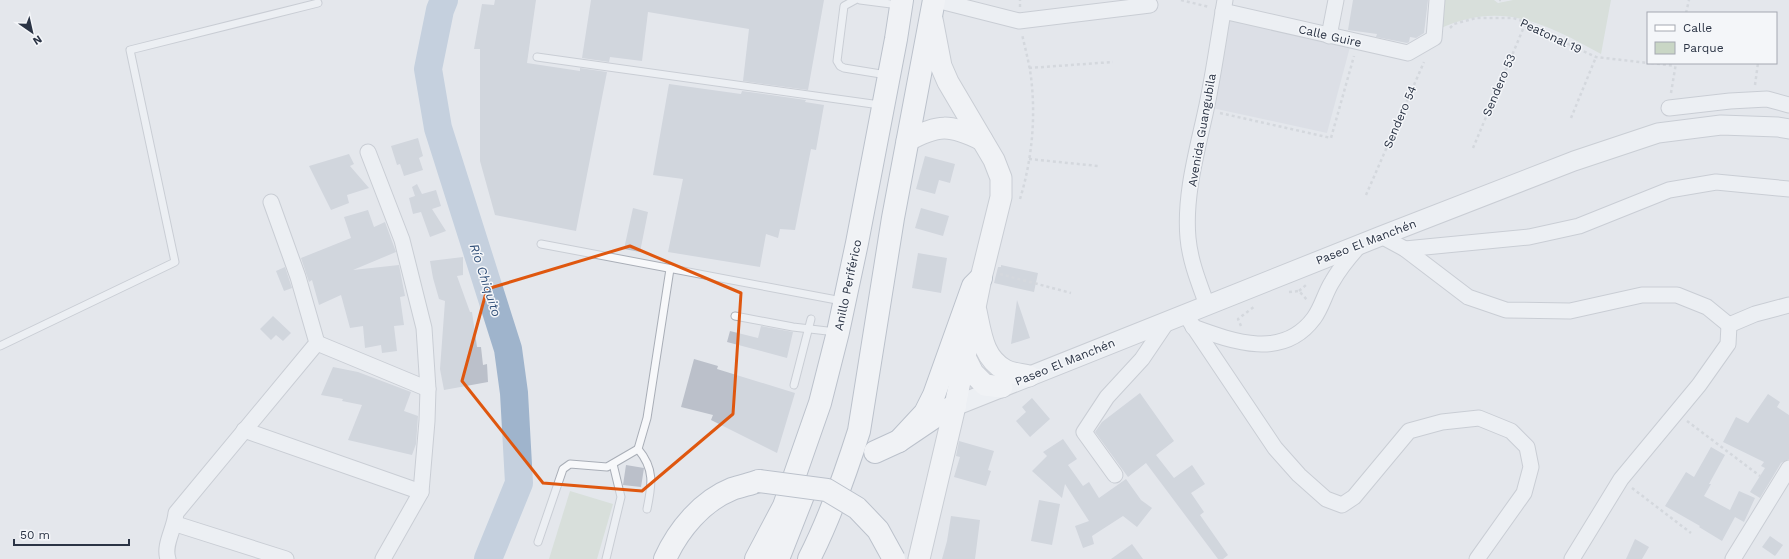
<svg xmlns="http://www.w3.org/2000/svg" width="1789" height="559" font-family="'Work Sans',sans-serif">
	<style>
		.built { fill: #d2d6de }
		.green { fill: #c9d6c5 }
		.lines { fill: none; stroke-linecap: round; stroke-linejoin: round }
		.river { stroke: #9fb4cc; stroke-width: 28 }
		.building { fill: #bbc0ca }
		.service-casing { stroke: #a9aeb7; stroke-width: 9 }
		.minor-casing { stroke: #a9aeb7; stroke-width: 17 }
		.tertiary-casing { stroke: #a9aeb7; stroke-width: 21 }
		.secondary-casing { stroke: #a9aeb7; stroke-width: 23 }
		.trunk-casing { stroke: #8b94a3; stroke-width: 24 }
		.path { stroke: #c2c5cb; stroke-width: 2.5; stroke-dasharray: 3 3; stroke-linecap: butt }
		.service { stroke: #f7f8fa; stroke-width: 7 }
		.minor { stroke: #f7f8fa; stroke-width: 15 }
		.tertiary { stroke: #f7f8fa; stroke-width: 19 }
		.secondary { stroke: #fff; stroke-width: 21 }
		.trunk { stroke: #fff; stroke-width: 22 }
		.trunk-bridge-casing { stroke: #8b94a3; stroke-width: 24; stroke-linecap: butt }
		.trunk-bridge { stroke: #fff; stroke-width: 22 }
		.marked { fill: none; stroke: #df570f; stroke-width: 3; stroke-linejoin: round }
		.labels { text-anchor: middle; stroke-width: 3; stroke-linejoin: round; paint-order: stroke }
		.street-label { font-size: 12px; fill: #2b3445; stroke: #f4f6f9 }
		.water-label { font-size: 13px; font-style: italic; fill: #34527a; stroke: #f4f6f9 }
	</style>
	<rect width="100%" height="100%" fill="#e4e7ec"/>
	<path class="built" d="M1226 16 1350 47 1327 133 1212 108Z"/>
	<g class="green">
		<path d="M1442 0H1494L1498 3 1513 0H1611L1601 54C1545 23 1501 0 1439 29Z"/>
		<path d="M570 491 613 504 597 559H549Z"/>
	</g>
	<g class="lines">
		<path class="river" d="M444 0 440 10 428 69 438 128 508 349 514 393 519 483 488 559"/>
	</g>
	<g class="building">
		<path d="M495 0H536L527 63 580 71V68L607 72 576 231 495 215 480 161V49H474L482 4 494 5Z"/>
		<path d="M591 0H824L808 90 743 81 749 29 648 12 642 61 610 57 609 62 582 58Z"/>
		<path d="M1353 0H1428L1424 33 1416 38 1410 37 1409 42 1407 43 1376 37 1377 34 1348 30Z"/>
		<path d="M669 84 741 94 742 91 806 100 805 102 824 105 816 150 811 149 795 230 780 229 778 238 766 234 760 267 668 252 683 179 653 175Z"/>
		<path d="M418 138 423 156 419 158 423 170 404 176 400 164 397 165 391 146Z"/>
		<path d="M349 154 354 164 350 166 369 188 347 195 349 203 331 210 309 166Z"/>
		<path d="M925 156 955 164 950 183 939 180 935 194 916 189Z"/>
		<path d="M417 184 422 194 436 190 441 206 432 209 446 231 430 237 421 212 413 214 409 198 415 196 412 187Z"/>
		<path d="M633 208 648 212 640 252 624 249Z"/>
		<path d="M921 208 949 216 943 236 915 228Z"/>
		<path d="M368 210 374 227 385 222 396 252 353 270 399 265 405 296 400 297 404 325 394 326 397 351 382 353 381 345 365 348 363 326 350 328 341 295 319 305 312 280 309 282 301 258 351 238 344 217Z"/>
		<path d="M918 253 947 258 941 293 912 288Z"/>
		<path d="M463 257V275L457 276 470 312H472L477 347H481L483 365 487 364 488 382 444 390 440 369 445 301 439 299 433 278 430 261Z"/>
		<path d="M1001 265 1038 273 1034 292 994 283 998 267H1001Z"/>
		<path d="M285 267 292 288 284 291 276 271Z"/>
		<path d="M1017 300 1030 338 1011 344Z"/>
		<path d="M273 316 291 333 283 341 276 335 271 340 260 329Z"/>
		<path d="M761 326 793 332 787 358 727 342 730 331 758 338Z"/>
		<path d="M694 359 718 366 717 369 795 393 777 453 711 420 713 415 681 407Z"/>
		<path d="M333 367 358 372 411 392 404 411 418 416 416 444 412 455 348 440 362 405 342 401 343 399 321 395Z"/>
		<path d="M1140 393 1174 441 1156 455 1174 478 1192 465 1205 484 1191 493 1204 512 1200 515 1228 555 1223 559H1218L1146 463 1128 477 1095 432 1102 422Z"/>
		<path d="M1768 394 1780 402 1777 407 1789 415V459L1781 463 1760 498 1750 492 1765 468 1761 466 1764 462 1723 442 1736 417 1748 423Z"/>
		<path d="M1032 398 1050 419 1030 437 1016 421 1026 412 1022 407Z"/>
		<path d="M1063 439 1077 459 1068 465 1083 486 1089 482 1099 498 1126 479 1141 500 1152 508 1137 527 1123 516 1092 536 1094 544 1083 548 1075 526 1089 521 1065 484 1062 498 1032 471 1047 456 1043 452Z"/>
		<path d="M959 441 994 451 988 470 991 471 986 486 954 477 960 457 956 456Z"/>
		<path d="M1711 447 1725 455 1709 484H1711L1704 496 1730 510 1739 491 1755 498 1744 522 1735 517 1722 541 1699 527 1700 526 1665 506 1686 472 1694 477Z"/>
		<path d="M626 465 644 468 641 487 623 485Z"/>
		<path d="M1039 500 1060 504 1052 545 1031 541Z"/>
		<path d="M951 516 980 520 975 559H942L947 541Z"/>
		<path d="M1770 536 1783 545 1775 556 1762 547Z"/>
		<path d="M1635 539 1649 547 1642 559H1626Z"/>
		<path d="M1132 544 1143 559H1111Z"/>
	</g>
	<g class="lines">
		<defs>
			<g id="service">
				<path d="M855 0 844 6 837 61 840 66 844 68 887 75"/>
				<path d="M860 0 899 5"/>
				<path d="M537 57 880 105"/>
				<path d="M541 244 842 301"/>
				<path d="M735 316 793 327 836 332"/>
				<path d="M0 346 175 262 130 50 318 3"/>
				<path d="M794 385 811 319"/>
				<path d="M647 509C652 485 655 469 638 449L647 418 670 269"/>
				<path d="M538 542 563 469 570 464 607 467 638 449"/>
				<path d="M606 559 621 497 613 464"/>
			</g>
			<g id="minor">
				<path d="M936 0 1019 21 1150 5"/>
				<path d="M1223 11 1408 53 1434 38 1437 0"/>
				<path d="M1329 36 1336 0"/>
				<path d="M1669 108 1730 101 1767 99 1789 105"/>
				<path d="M368 152 402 240 424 328 428 389 427 421 421 492 383 559"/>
				<path d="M1381 236 1405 249 1468 297 1506 310 1570 311 1642 295H1677L1707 307 1729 325 1755 314 1789 305"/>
				<path d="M1405 249 1529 237 1579 226 1669 190 1716 182 1789 189"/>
				<path d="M1207 305C1199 283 1190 261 1188 238 1184 194 1198 148 1207 105 1214 71 1219 35 1225 0"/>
				<path d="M1185 314 1275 448 1299 475 1326 499 1342 505 1354 497 1409 431 1442 422 1479 418 1511 431 1527 447 1531 467 1524 493 1477 559"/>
				<path d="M1193 327C1234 342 1283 360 1314 318 1322 307 1325 293 1332 282 1340 268 1349 257 1360 245"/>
				<path d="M317 343 428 389"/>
				<path d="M244 430 421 492"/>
				<path d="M1115 475 1084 432 1107 397 1142 359 1167 322"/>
				<path d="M176 524 286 559"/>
				<path d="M168 559C163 545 175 528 176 513L317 343 298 277 271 202"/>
				<path d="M1572 559 1621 479 1699 385 1728 344 1729 325"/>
				<path d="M1733 559 1789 468"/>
			</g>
			<path id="tertiary" d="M955 406 1381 236 1574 161 1658 133 1721 125 1778 127 1789 129"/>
			<g id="secondary">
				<path d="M907 141C938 124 950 124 982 140"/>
				<path d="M976 311C981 334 983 358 1005 370 1012 374 1022 374 1029 376"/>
				<path d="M964 355 973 373 985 385 1002 387"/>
				<path d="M919 559 955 406 981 278 1001 197V178L994 160 948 82 941 66 932 19"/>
			</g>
			<g id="trunk">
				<path d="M899 441 925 413 934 395 973 286 981 278"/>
				<path d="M875 452 899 441 942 412 955 406"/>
				<path d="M665 559C678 530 702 501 732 489 741 486 750 484 759 481"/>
				<path d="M756 559 784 506 820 403 838 332 857 243 896 39 902 0"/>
				<path d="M778 559 804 493"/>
				<path d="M809 559C830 518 845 475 859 431L893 218 934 0"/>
			</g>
		</defs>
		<use href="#service" class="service-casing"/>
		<use href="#minor" class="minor-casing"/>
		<use href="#tertiary" class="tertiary-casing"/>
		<use href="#secondary" class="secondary-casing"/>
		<use href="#trunk" class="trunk-casing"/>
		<g class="path">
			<path d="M1181 0 1209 7"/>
			<path d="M1499 0H1501"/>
			<path d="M1020 7V0"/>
			<path d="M1686 13 1689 0"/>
			<path d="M1450 28 1454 24 1476 18H1513L1532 24 1574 47 1596 57 1648 63"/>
			<path d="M1651 63 1675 66"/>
			<path d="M1029 68 1113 62"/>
			<path d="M1755 85 1758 63"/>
			<path d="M1671 93 1676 63"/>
			<path d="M1220 113 1331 138 1354 56"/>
			<path d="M1571 118 1596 57"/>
			<path d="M1473 148 1526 22"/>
			<path d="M1029 159 1098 166"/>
			<path d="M1366 195 1424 62"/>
			<path d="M1020 199C1032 160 1036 117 1031 77 1029 62 1025 48 1022 34"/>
			<path d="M1000 274 1071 293"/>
			<path d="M1299 291 1306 285"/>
			<path d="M1289 292 1299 291 1308 301"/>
			<path d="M1241 326 1238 319 1255 306"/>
			<path d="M1687 421 1760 476"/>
			<path d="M1632 488 1691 533"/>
		</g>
		<use href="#service" class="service"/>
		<use href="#minor" class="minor"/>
		<use href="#tertiary" class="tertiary"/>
		<use href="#secondary" class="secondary"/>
		<use href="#trunk" class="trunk"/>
		<defs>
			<path id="trunk-bridge" d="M759 481 827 490 857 508 878 530 894 559"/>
		</defs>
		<use href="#trunk-bridge" class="trunk-bridge-casing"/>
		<use href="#trunk-bridge" class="trunk-bridge"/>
	</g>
	<path d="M0 0H1789V559H0ZM630 246 741 293 733 414 642 491 543 483 462 381 487 289Z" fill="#e4e7ec" fill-opacity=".55" fill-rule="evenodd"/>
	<path class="marked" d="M630 246 741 293 733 414 642 491 543 483 462 381 487 289Z"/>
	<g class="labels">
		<g class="street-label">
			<text transform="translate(1330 36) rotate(13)" y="4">Calle Guire</text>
			<text transform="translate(1551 36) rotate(25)" y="4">Peatonal 19</text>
			<text transform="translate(1499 85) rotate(-67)" y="4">Sendero 53</text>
			<text transform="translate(1400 117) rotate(-67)" y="4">Sendero 54</text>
			<text transform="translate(1202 130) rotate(-80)" y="4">Avenida Guangubila</text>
			<text transform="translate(1366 242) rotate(-21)" y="4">Paseo El Manchén</text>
			<text transform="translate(848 285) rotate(-78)" y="4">Anillo Periférico</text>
			<text transform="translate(1065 362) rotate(-22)" y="4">Paseo El Manchén</text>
		</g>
		<g class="water-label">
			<text transform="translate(486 280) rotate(72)" y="5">Río Chiquito</text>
		</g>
	</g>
	<rect x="1647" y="12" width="130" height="52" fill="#f4f6f9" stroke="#a4a8b1"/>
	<rect x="1655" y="25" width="20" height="6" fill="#ffffff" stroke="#a4a8b1"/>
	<text x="1683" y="32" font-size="12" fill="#2b3445">Calle</text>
	<rect x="1655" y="42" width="20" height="12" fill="#c9d6c5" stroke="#a4a8b1"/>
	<text x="1683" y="52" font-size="12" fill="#2b3445">Parque</text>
	<g transform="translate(32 32) rotate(146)" stroke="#f4f6f9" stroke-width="3" paint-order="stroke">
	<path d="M0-3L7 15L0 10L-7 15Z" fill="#2b3445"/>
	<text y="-6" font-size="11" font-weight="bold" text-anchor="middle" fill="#2b3445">N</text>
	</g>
	<path d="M14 539v6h115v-6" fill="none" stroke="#2b3445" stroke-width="2"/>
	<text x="20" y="539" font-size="12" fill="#2b3445" stroke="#f4f6f9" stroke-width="3" paint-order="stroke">50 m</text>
</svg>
